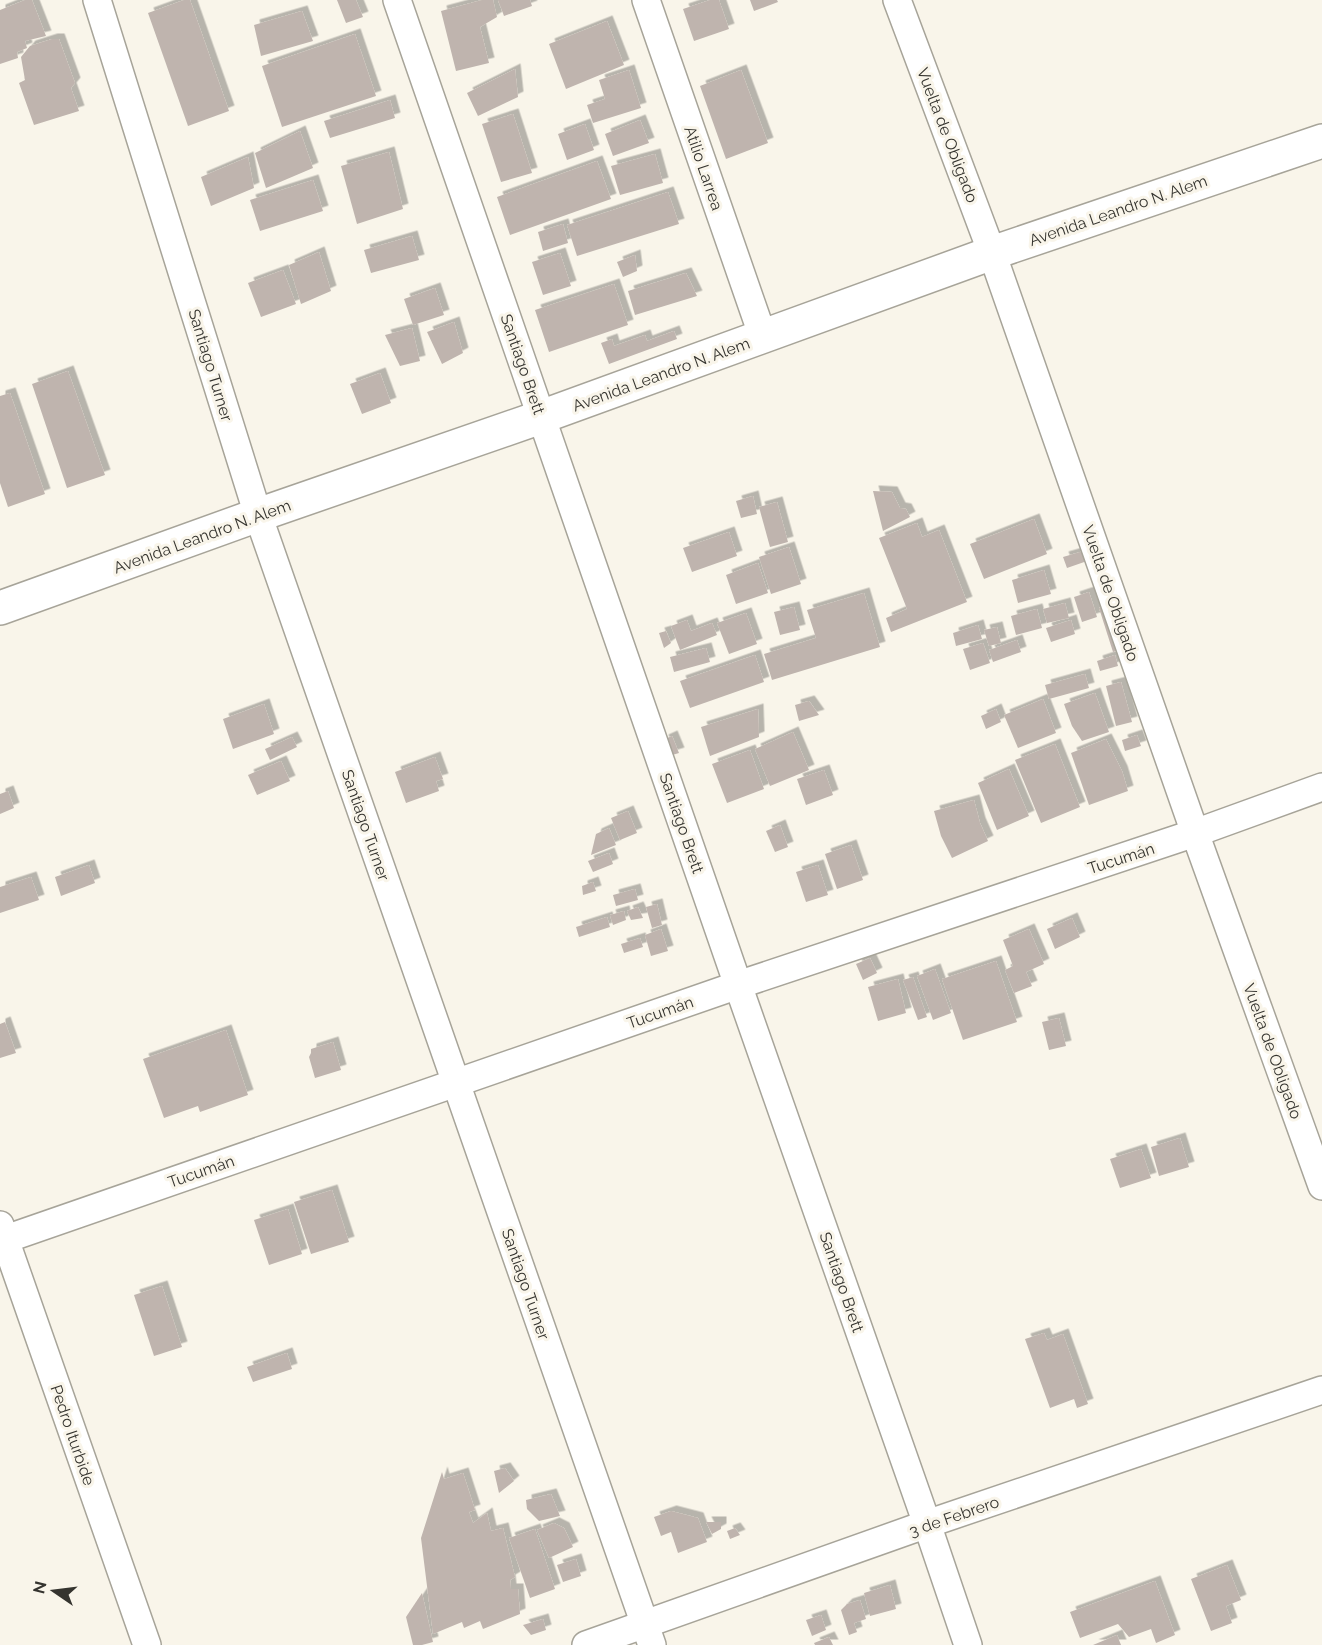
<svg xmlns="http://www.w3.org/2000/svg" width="1322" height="1645" font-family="Raleway,sans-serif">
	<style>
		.building { fill: #bfb4ae; filter: url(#shadow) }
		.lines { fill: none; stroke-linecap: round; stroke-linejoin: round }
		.street-casing { stroke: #a7a499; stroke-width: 30 }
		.secondary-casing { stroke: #a7a499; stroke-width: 36 }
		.street { stroke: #fff; stroke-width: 27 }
		.secondary { stroke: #fff; stroke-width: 33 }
		.labels { text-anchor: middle; stroke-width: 6; stroke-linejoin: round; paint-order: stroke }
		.street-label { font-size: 16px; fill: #35342f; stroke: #f9f5ea }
	</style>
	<defs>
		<filter id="shadow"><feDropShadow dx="5.5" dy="-5.5" stdDeviation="0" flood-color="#0004"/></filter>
	</defs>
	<rect width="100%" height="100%" fill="#f9f5ea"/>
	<g class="building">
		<path d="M25 0H32L46 36 25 41 27 48 17 52 18 58 0 64V10Z"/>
		<path d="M184 0H190L229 111 188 126 148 13Z"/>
		<path d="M337 0H356L363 17 346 23Z"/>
		<path d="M482 0H493L497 17 480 27 489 63 456 71 441 11Z"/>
		<path d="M498 0H530L532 6 504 16Z"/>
		<path d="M710 0H719L729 29 694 41 683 9Z"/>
		<path d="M750 0H777L778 2 754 11Z"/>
		<path d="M302 11 313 41 261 56 254 25Z"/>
		<path d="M607 21 624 65 566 89 549 44Z"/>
		<path d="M355 34 376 96 282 127 262 66Z"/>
		<path d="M52 39H59L75 83 71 88 79 111 34 125 19 83 25 80 21 57 30 46Z"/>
		<path d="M515 69 518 97 478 116 467 93Z"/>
		<path d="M629 70 641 108 593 123 587 105 605 99 599 80Z"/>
		<path d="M741 70 768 143 726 159 700 86Z"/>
		<path d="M390 100 395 118 330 138 324 121Z"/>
		<path d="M513 114 532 173 501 182 482 124Z"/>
		<path d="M640 120 649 143 613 156 605 134Z"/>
		<path d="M585 124 594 150 567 160 558 134Z"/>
		<path d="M300 131 313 168 266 188 255 153Z"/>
		<path d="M389 152 403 209 357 224 341 166Z"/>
		<path d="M655 154 663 183 620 195 611 166Z"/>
		<path d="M248 157 254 188 211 206 201 177Z"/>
		<path d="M597 161 611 199 510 235 497 197Z"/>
		<path d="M313 180 323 211 260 231 250 200Z"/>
		<path d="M668 192 679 224 577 256 567 225Z"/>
		<path d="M563 224 568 243 543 251 538 232Z"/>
		<path d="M412 236 419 260 371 273 364 250Z"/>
		<path d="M319 252 331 291 301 304 289 265Z"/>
		<path d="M560 253 571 286 543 295 532 262Z"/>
		<path d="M635 255 637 271 623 277 617 262Z"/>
		<path d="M283 270 296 304 261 317 248 283Z"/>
		<path d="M686 273 697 296 635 315 628 291Z"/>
		<path d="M614 284 628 325 549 352 535 310Z"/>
		<path d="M435 288 444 315 413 325 404 299Z"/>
		<path d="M454 322 463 353 442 364 427 332Z"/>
		<path d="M412 328 420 361 400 366 385 335Z"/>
		<path d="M674 331 677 339 609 364 601 343 612 339 614 346 645 335 647 341Z"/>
		<path d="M68 371 105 475 67 488 32 384Z"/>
		<path d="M380 373 391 403 362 414 350 384Z"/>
		<path d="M10 393 45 494 8 507 0 483V396Z"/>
		<path d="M873 491 892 492 900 508 906 509 910 517 883 531Z"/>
		<path d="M753 496 757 514 741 518 736 501Z"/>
		<path d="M777 502 788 542 770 547 759 507Z"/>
		<path d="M1034 519 1047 554 984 579 970 544Z"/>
		<path d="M917 523 922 537 939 530 967 602 891 632 886 618 907 609 879 538Z"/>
		<path d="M729 532 737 556 692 572 683 548Z"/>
		<path d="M789 547 801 584 771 594 759 557Z"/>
		<path d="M1087 550 1090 560 1067 568 1063 557Z"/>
		<path d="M758 563 768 593 736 604 726 575Z"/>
		<path d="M1044 570 1051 594 1018 603 1012 580Z"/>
		<path d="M1089 592 1097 617 1082 622 1074 597Z"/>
		<path d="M864 593 880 647 772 680 764 654 816 638 807 610Z"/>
		<path d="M1065 603 1069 618 1047 623 1043 609Z"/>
		<path d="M1112 604 1126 648 1113 652 1099 608Z"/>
		<path d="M794 607 800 630 780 635 774 612Z"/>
		<path d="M1037 609 1042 628 1016 635 1011 616Z"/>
		<path d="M746 613 757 644 729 654 717 623Z"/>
		<path d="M687 620 691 631 712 623 717 635 680 650 671 626Z"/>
		<path d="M1071 620 1075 634 1051 642 1046 628Z"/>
		<path d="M978 625 982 639 956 646 953 633Z"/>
		<path d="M997 627 1001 643 989 646 984 630Z"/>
		<path d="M666 631 671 643 664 648 659 633Z"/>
		<path d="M1017 640 1021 652 993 662 989 650Z"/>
		<path d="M983 643 990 663 970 670 963 649Z"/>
		<path d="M706 648 710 662 674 672 670 657Z"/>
		<path d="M755 655 764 682 690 708 680 681Z"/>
		<path d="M1115 655 1118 666 1100 671 1097 661Z"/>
		<path d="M1085 674 1089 688 1049 699 1045 685Z"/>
		<path d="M1121 682 1132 722 1116 726 1106 686Z"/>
		<path d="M1095 693 1109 732 1082 741 1072 726 1064 704Z"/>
		<path d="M1043 699 1056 733 1018 748 1004 715Z"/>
		<path d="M809 701 819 715 799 721 795 705Z"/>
		<path d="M264 704 274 734 233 749 223 719Z"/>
		<path d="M758 709 759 737 710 756 701 727Z"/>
		<path d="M996 709 1001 722 986 729 981 716Z"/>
		<path d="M793 732 809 770 770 786 755 749Z"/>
		<path d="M1137 735 1141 746 1125 751 1122 740Z"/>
		<path d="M672 736 679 753 669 756 663 740Z"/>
		<path d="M292 737 297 747 270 760 265 749Z"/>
		<path d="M1106 739 1122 771 1128 791 1089 805 1071 753Z"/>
		<path d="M1055 744 1080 807 1041 823 1015 760Z"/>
		<path d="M750 750 764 789 727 803 712 764Z"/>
		<path d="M435 757 443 779 436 781 439 791 406 803 395 772Z"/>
		<path d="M281 761 290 781 257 795 248 775Z"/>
		<path d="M1009 769 1029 816 997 830 978 783Z"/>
		<path d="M824 770 833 795 806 805 797 779Z"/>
		<path d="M8 791 14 808 0 814V794Z"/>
		<path d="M974 800 980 823 988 841 952 858 941 836 934 811Z"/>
		<path d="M628 811 637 833 620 840 611 818Z"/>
		<path d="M780 825 788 847 775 852 766 831Z"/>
		<path d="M609 828 616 845 591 855 596 834Z"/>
		<path d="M851 845 863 880 837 889 825 854Z"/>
		<path d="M609 853 613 864 593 872 588 861Z"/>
		<path d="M89 865 95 883 61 896 55 877Z"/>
		<path d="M818 865 828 895 806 902 796 872Z"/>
		<path d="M31 877 39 900 0 913V887Z"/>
		<path d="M593 882 596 891 583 895 582 886Z"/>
		<path d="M635 889 638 900 616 906 613 895Z"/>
		<path d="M657 904 662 925 652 928 646 907Z"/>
		<path d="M638 907 643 918 631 920 627 911Z"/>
		<path d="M624 911 626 920 613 925 610 915Z"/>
		<path d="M607 917 610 927 579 937 576 927Z"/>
		<path d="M1072 918 1080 937 1055 949 1047 929Z"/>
		<path d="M661 929 668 951 651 956 645 935Z"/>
		<path d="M1029 929 1044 964 1026 972 1032 986 1014 993 1005 970 1013 966 1003 940Z"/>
		<path d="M640 938 643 947 624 953 621 944Z"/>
		<path d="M870 958 877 973 863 980 856 964Z"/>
		<path d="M996 961 1017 1022 963 1040 942 979Z"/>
		<path d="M935 969 951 1013 933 1020 917 976Z"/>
		<path d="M913 977 927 1017 918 1020 903 980Z"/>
		<path d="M898 979 906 1013 878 1021 868 987Z"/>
		<path d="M1059 1018 1066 1046 1049 1050 1042 1022Z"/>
		<path d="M5 1022 16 1053 0 1058V1024Z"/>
		<path d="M226 1030 248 1095 200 1112 198 1106 164 1118 143 1059Z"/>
		<path d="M333 1042 341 1070 315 1078 309 1057 311 1053V1049Z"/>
		<path d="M1180 1138 1189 1167 1159 1176 1151 1147Z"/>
		<path d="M1141 1149 1151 1178 1120 1188 1110 1159Z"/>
		<path d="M332 1190 349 1242 311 1254 294 1202Z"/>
		<path d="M288 1209 302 1254 269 1265 254 1220Z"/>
		<path d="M162 1286 182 1347 154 1356 134 1295Z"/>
		<path d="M1044 1333 1047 1340 1063 1334 1088 1404 1077 1408 1074 1399 1050 1408 1025 1339Z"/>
		<path d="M287 1353 292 1369 253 1382 247 1367Z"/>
		<path d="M505 1468 514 1481 499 1493 494 1471Z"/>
		<path d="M442 1472 444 1479 463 1473 475 1510 469 1512 473 1523 487 1513 491 1531 503 1528 515 1577 510 1580 511 1589H518L520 1614 483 1629 480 1621 464 1628 462 1622 433 1634 421 1538Z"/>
		<path d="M551 1494 560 1516 539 1521 527 1509 526 1500Z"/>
		<path d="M671 1511 698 1518 707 1542 678 1553 671 1532 661 1536 654 1517Z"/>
		<path d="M706 1522H721V1529L712 1534Z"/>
		<path d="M554 1523 564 1528 573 1547 549 1558 537 1530Z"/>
		<path d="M735 1528 740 1535 730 1539 727 1531Z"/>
		<path d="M535 1529 555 1589 530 1598 509 1538Z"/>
		<path d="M576 1559 581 1576 563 1582 557 1565Z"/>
		<path d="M1227 1565 1241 1600 1226 1606 1232 1623 1211 1631 1191 1579Z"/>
		<path d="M1155 1581 1175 1635 1156 1643 1151 1629 1129 1637 1118 1624 1080 1638 1070 1612Z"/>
		<path d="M890 1585 896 1609 870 1616 864 1593Z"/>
		<path d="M422 1593 433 1642 422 1645H413L406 1617Z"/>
		<path d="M860 1600 866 1619 854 1623 857 1632 849 1635 841 1610 847 1604Z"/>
		<path d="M821 1615 826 1630 812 1636 806 1620Z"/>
		<path d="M543 1619 546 1630 531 1635 523 1625Z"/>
		<path d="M1117 1635 1121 1645H1093Z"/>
		<path d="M829 1637 833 1645H815L814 1643Z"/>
	</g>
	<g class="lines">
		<defs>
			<g id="street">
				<path d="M97 0 258 515 652 1645"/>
				<path d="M397 0 738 985 927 1524 968 1645"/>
				<path d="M646 0 763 337"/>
				<path d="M897 0 992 253 1195 833 1322 1186"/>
				<path d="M0 1225 147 1645"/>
				<path d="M0 1241 738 985 1195 833 1322 787"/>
				<path d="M586 1645 927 1524 1322 1390"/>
			</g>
			<path id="secondary" d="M0 608 258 515 541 417 992 253 1322 141"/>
		</defs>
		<use href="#street" class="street-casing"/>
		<use href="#secondary" class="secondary-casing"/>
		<use href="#street" class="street"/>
		<use href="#secondary" class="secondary"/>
	</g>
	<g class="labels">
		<g class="street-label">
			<text transform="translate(948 135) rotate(69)" y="6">Vuelta de Obligado</text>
			<text transform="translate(704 168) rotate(71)" y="6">Atilio Larrea</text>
			<text transform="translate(1118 210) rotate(-19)" y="6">Avenida Leandro N. Alem</text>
			<text transform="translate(523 364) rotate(71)" y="6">Santiago Brett</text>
			<text transform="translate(211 365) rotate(73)" y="6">Santiago Turner</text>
			<text transform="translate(661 374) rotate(-20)" y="6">Avenida Leandro N. Alem</text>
			<text transform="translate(202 536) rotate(-20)" y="6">Avenida Leandro N. Alem</text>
			<text transform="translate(1111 593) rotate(71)" y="6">Vuelta de Obligado</text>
			<text transform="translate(682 823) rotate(71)" y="6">Santiago Brett</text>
			<text transform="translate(366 825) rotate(71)" y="6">Santiago Turner</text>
			<text transform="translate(1121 858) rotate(-18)" y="6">Tucumán</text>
			<text transform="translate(660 1012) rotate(-19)" y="6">Tucumán</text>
			<text transform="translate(1273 1051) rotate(70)" y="6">Vuelta de Obligado</text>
			<text transform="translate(201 1171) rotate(-19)" y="6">Tucumán</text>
			<text transform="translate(842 1282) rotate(71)" y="6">Santiago Brett</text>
			<text transform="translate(526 1284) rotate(71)" y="6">Santiago Turner</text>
			<text transform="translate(73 1435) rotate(71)" y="6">Pedro Iturbide</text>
			<text transform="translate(954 1516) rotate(-19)" y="6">3 de Febrero</text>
		</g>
	</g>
	<g transform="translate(54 1591) rotate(284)" stroke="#f9f5ea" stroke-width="4.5" paint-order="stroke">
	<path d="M0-4.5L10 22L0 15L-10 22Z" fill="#35342f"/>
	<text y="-9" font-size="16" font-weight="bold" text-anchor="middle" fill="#35342f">N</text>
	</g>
</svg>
